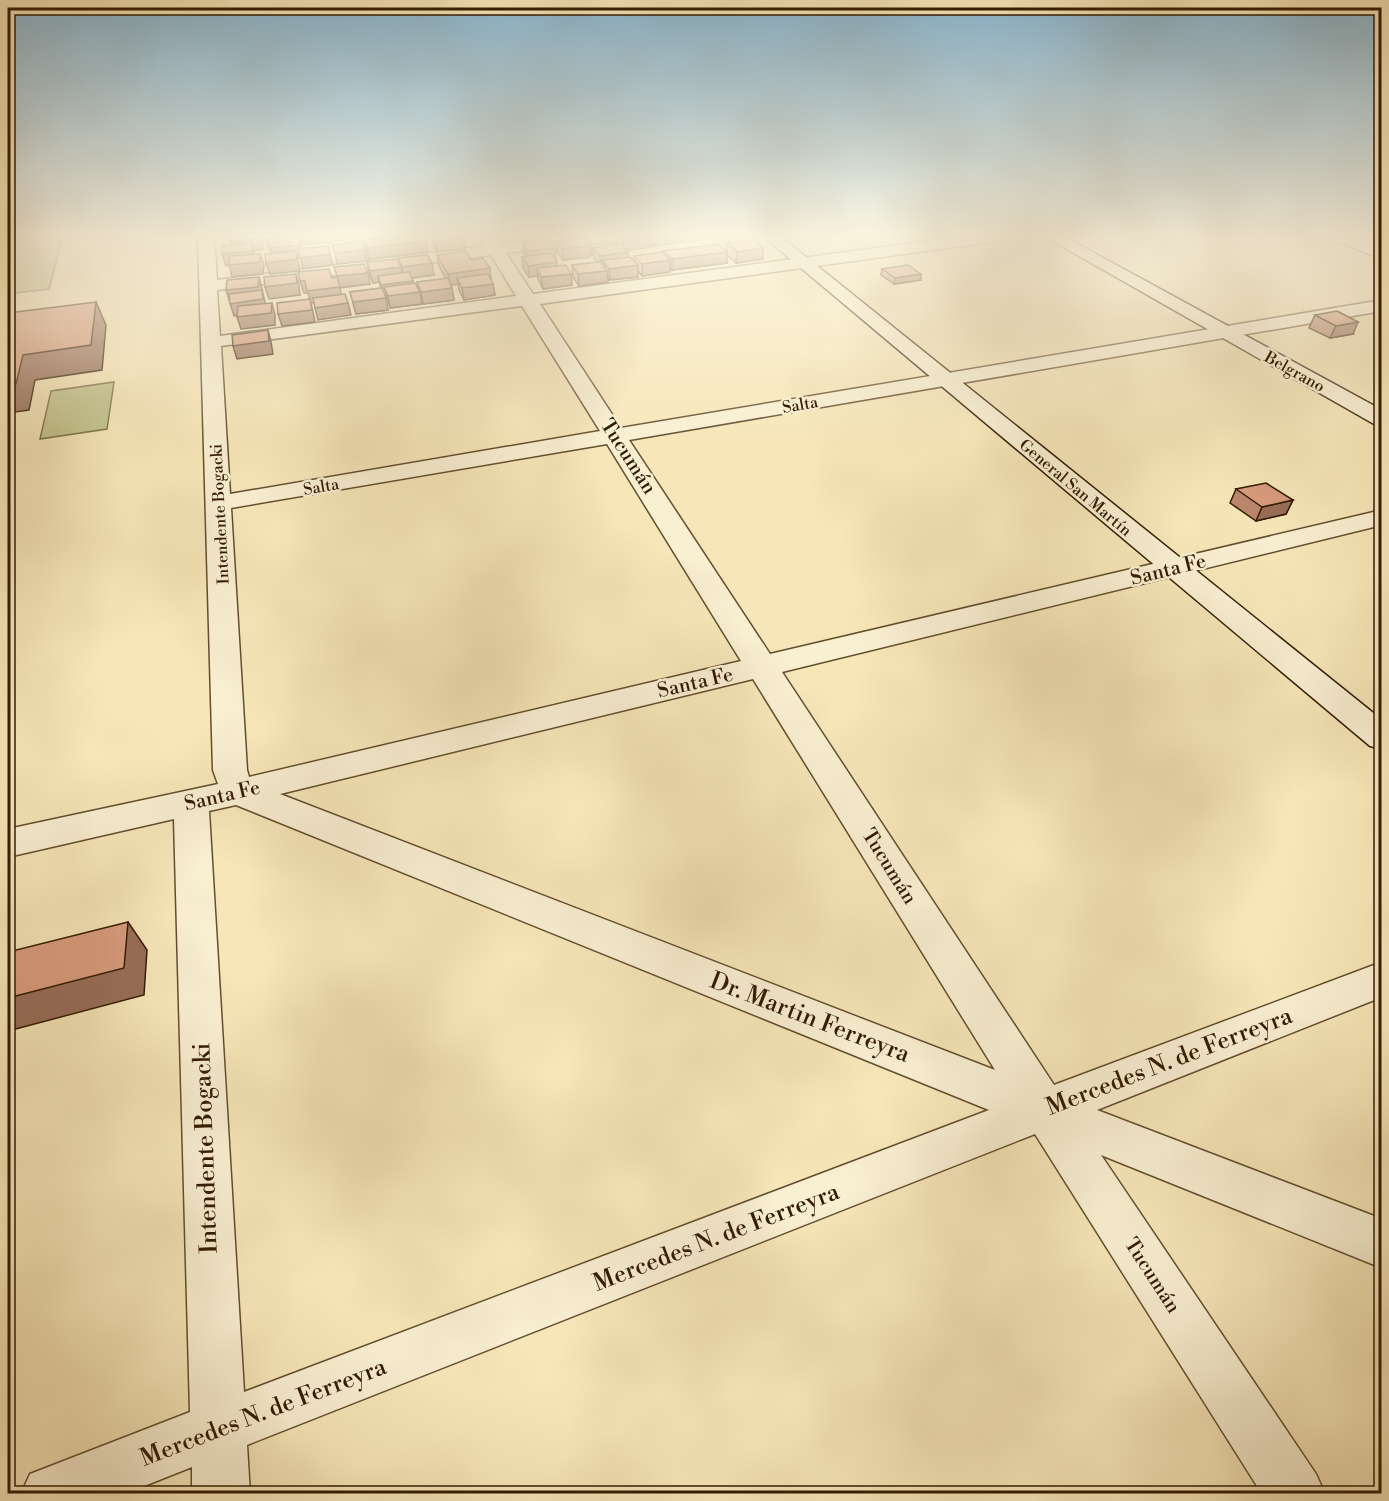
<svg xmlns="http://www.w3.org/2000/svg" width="1389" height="1501" font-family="'Libre Bodoni',serif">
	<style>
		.green { fill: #c1c38b; stroke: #7a6f46; stroke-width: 1.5 }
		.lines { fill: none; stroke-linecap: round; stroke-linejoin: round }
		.minor-casing { stroke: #644e2e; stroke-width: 3 }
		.secondary-casing { stroke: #331b00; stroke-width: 3 }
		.minor { fill: #f9efd1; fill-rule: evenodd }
		.secondary { fill: #f9efd1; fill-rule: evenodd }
		.wall { fill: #ba866c; stroke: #331b00; stroke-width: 1.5 }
		.shaded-wall { fill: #976d58; stroke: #331b00; stroke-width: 1.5 }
		.building { fill: #d89c7d; stroke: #331b00; stroke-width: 1.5 }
		.labels { text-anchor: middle; stroke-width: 5; stroke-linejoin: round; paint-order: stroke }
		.far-street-label { font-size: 16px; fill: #331b00; stroke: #f9efd1 }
		.street-label { font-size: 20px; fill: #331b00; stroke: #f9efd1 }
		.near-street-label { font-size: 24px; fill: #331b00; stroke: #f9efd1 }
	</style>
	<rect width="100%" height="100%" fill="#f6e6b8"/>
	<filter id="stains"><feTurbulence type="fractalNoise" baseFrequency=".00333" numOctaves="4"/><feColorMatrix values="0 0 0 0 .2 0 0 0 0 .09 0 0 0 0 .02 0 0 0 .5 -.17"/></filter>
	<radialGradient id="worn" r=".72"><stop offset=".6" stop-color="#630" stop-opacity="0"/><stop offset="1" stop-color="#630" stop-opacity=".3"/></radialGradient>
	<g class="green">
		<path d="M8 236H63L49 289 8 294Z"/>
		<path d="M114 382 107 429 40 439 51 391Z"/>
	</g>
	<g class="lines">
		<defs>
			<g id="minor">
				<path d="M198 236H214L217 280 485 246 479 236H495L500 244 568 236H612L610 239 604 241 506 253 533 294 966 236H1007L999 241 540 304 621 428 1382 300V311L629 440 770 654 1382 510V525L782 672 1054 1085 1382 962V997L1097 1110 1382 1219V1268L1101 1155 1316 1474 1325 1494H1262L1035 1134 247 1445 250 1494H192V1467L124 1494H21L30 1474 190 1412 174 819 8 857V829L218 784 213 770ZM491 255 516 296 220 336 217 290ZM522 306 600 431 230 494 221 346ZM607 444 741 661 249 777 247 770 231 508ZM753 679 995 1070 280 794ZM236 805 989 1110 244 1392 209 811Z"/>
				<path d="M1329 236H1350L1382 248V259L1331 239Z"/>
			</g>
			<g id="secondary">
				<path d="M763 236H780L1382 720V749L1370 746Z"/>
				<path d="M1044 236H1063L1382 410V425L1374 424Z"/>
			</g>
		</defs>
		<use href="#minor" class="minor-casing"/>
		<use href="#secondary" class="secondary-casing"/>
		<use href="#minor" class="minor"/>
		<use href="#secondary" class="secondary"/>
	</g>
	<g class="wall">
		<path d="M431 236H469L463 237 465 249 437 252 433 244Z"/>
		<path d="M585 236 616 237V236H705V239L652 246 650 244V247L626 250 628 257 634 261V256L664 254 663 251 727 252V263L672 270 670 268V272L642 276 638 271V277L610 280 608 278V282L579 286 573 277 572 265 597 262 594 259V255H592L590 252V257L563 260 557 252 556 241 585 240Z"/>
		<path d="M710 236H754V240L763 259 736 263 727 255V246L719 238 714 239Z"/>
		<path d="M1125 236H1155L1154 237 1134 240Z"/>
		<path d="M363 240 426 241 428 252 369 259 366 251Z"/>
		<path d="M523 243 556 260H555L557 266 571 274 572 285 543 289 538 279V276L529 277 523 268 522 257H525Z"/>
		<path d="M437 255 471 260 491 279H490L495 295 464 300 459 290 458 284 451 285 454 300 423 304 421 299 422 304 390 308 387 297H385L388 310 356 314 350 292 381 288 379 282 373 283 369 274 367 262 399 264 398 258 434 275 411 278 413 283 418 288 417 282 446 279 439 266Z"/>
		<path d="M882 269 921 280 894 284 881 275Z"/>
		<path d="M1315 315 1353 334 1330 338 1309 328Z"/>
		<path d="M1236 489 1293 500 1286 514 1256 521 1230 503Z"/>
	</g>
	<g class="shaded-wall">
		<path d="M262 236 263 242V250H254L256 262 226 266 222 254 234 252 230 241Z"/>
		<path d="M296 236 298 245H300L303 256 297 257 300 271 270 274 266 263 273 259 271 250H269L266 239Z"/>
		<path d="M298 236H328L330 242 301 245Z"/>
		<path d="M332 236H361L362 238 334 241Z"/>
		<path d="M536 236H563L536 240Z"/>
		<path d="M650 236V247L623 251V240Z"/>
		<path d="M651 236H705V239L652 246Z"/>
		<path d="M714 236H719V238L714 239Z"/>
		<path d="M728 236H754V243L728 244Z"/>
		<path d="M1136 236H1155L1154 237 1134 240Z"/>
		<path d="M463 238 465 249 437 252 435 241Z"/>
		<path d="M426 241 428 252 369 259 367 248Z"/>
		<path d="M619 241 620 252 593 248 594 255H592V244Z"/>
		<path d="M590 246V257L563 260 562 249Z"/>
		<path d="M555 248 556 260 528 263 527 251Z"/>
		<path d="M763 248V259L736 263 737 252Z"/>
		<path d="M364 250 367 261 337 264 335 253Z"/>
		<path d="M628 252 629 264 602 260 603 267H601L600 256Z"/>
		<path d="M727 252V263L672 270V259Z"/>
		<path d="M260 254 264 265 263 274 232 277 229 265Z"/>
		<path d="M330 254 333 265 303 269 300 258Z"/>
		<path d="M670 260V272L642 276V264Z"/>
		<path d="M557 262 558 273 537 268 538 276 529 277 528 266Z"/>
		<path d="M432 263 434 275 404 279 402 267Z"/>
		<path d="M638 265V277L610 280 609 269Z"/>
		<path d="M401 267 403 279 378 276 379 282 373 283 370 271Z"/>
		<path d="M490 268 491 279 460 284 457 278 458 284 450 285 448 274Z"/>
		<path d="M607 271 608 282 579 286 578 274Z"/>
		<path d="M368 273 370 284 340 288 342 299 311 303 315 322 282 326 278 314 311 303 308 293H304L300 281H305L339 287 337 276Z"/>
		<path d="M296 274 299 285 300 295 269 299 265 287Z"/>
		<path d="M571 274 572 285 543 289 541 277Z"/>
		<path d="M921 274V280L894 284 895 278Z"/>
		<path d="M259 277 262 289 267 311 234 316 226 290Z"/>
		<path d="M413 281 415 293 420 292 422 304 390 308 388 296 384 287 387 297H384L381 285Z"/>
		<path d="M493 284 495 295 464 300 462 288Z"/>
		<path d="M452 288 454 300 423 304 421 292Z"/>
		<path d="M386 298 388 310 356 314 353 302Z"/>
		<path d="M96 302 106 325 102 370 35 380 29 410 8 413V386L23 355Z"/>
		<path d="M272 303 275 315V325L241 329 237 317Z"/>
		<path d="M348 303 351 315 318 320 315 308Z"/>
		<path d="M1358 322 1353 334 1330 338 1336 326Z"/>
		<path d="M268 330 271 342 273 354 237 359 233 346Z"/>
		<path d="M1293 500 1286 514 1256 521 1262 507Z"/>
		<path d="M128 922 147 950 144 995 8 1031V998Z"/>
	</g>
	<g class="building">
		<path d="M231 236H260V238L230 241Z"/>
		<path d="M266 236H295L266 239Z"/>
		<path d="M402 236H423L426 241 367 248 363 240 392 237 394 241 393 237Z"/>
		<path d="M432 236H462L463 238 435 241Z"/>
		<path d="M585 236H614L619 241 592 244Z"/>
		<path d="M619 236H650L623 240Z"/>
		<path d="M298 237 300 245 270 248 269 240Z"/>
		<path d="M584 238 590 246 562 249 556 241Z"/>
		<path d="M551 240 555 248 527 251 523 243Z"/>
		<path d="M754 240 763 248 737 252 728 243Z"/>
		<path d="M361 241 364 250 335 253 332 245Z"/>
		<path d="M252 243 253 251 222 254V246Z"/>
		<path d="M621 244 628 252 600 256 593 248Z"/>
		<path d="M718 244 727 252 672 259 663 251Z"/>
		<path d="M328 246 330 254 300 258 298 249Z"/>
		<path d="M296 251 297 259 266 263 265 254Z"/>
		<path d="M466 251 471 260 483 258 490 268 448 274 437 255Z"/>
		<path d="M662 252 670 260 642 264 634 256Z"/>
		<path d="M551 253 557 262 528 266 522 257Z"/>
		<path d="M260 254V262L229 265 230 256Z"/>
		<path d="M427 255 432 263 402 267 398 258Z"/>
		<path d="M630 257 638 265 609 269 602 260Z"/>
		<path d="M397 259 401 267 370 271 367 262Z"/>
		<path d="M601 262 607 271 578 274 572 265Z"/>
		<path d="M364 264 368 273 337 276 334 267Z"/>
		<path d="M566 265 571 274 541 277 537 268Z"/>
		<path d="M908 265 921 274 895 278 882 269Z"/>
		<path d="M329 269 332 278 337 277 340 287 307 291 305 281H300L298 272Z"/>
		<path d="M409 272 413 281 381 285 378 276Z"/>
		<path d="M296 274 297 283 265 287 264 277Z"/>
		<path d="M488 274 493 284 462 288 457 278Z"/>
		<path d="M259 277 258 287 226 290 227 280Z"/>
		<path d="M448 278 452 288 421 292 417 282Z"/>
		<path d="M415 283 420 292 388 296 384 287Z"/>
		<path d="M382 288 386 298 353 302 350 292Z"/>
		<path d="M262 290 263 299 230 304 229 294Z"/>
		<path d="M345 294 348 303 315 308 313 298Z"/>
		<path d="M310 299 312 310 278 314 277 303Z"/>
		<path d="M96 302 91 345 23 355 16 384 8 386V313Z"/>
		<path d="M272 303 271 313 237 317 238 306Z"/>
		<path d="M1337 311 1358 322 1336 326 1315 315Z"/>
		<path d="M268 330 269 341 233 346 232 335Z"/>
		<path d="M1266 483 1293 500 1262 507 1236 489Z"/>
		<path d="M128 922 124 968 8 998V952Z"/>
	</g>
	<linearGradient id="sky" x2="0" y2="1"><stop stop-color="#8ab8d3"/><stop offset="0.53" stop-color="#fbf4df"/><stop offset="1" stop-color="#fbf4df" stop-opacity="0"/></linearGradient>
	<rect width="1389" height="446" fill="url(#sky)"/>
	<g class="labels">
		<g class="far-street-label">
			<text transform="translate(1295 371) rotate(29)" y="6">Belgrano</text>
			<text transform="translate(800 404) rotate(-10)" y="6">Salta</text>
			<text transform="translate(321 486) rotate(-10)" y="6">Salta</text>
			<text transform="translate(1076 487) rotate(40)" y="6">General San Martín</text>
			<text transform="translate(219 514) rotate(-93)" y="6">Intendente Bogacki</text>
		</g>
		<g class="street-label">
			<text transform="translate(629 456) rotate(57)" y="7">Tucumán</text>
			<text transform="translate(1168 569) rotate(-14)" y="7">Santa Fe</text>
			<text transform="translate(695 682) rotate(-13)" y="7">Santa Fe</text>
			<text transform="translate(222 795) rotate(-13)" y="7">Santa Fe</text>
			<text transform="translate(890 866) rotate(58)" y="7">Tucumán</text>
			<text transform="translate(1153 1275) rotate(57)" y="7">Tucumán</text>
		</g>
		<g class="near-street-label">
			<text transform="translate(810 1017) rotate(21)" y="8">Dr. Martin Ferreyra</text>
			<text transform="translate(1169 1061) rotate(-21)" y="8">Mercedes N. de Ferreyra</text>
			<text transform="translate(205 1148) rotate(-92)" y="8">Intendente Bogacki</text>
			<text transform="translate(716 1237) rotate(-21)" y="8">Mercedes N. de Ferreyra</text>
			<text transform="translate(263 1412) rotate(-21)" y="8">Mercedes N. de Ferreyra</text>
		</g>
	</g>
	<rect width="1389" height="1501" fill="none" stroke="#f6e6b8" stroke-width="30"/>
	<rect x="9" y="9" width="1371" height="1483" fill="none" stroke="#331b00" stroke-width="3"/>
	<rect x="15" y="15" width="1359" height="1471" fill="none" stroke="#331b00" stroke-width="1.5"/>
	<rect width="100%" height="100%" filter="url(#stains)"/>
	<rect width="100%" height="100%" fill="url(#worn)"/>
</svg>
